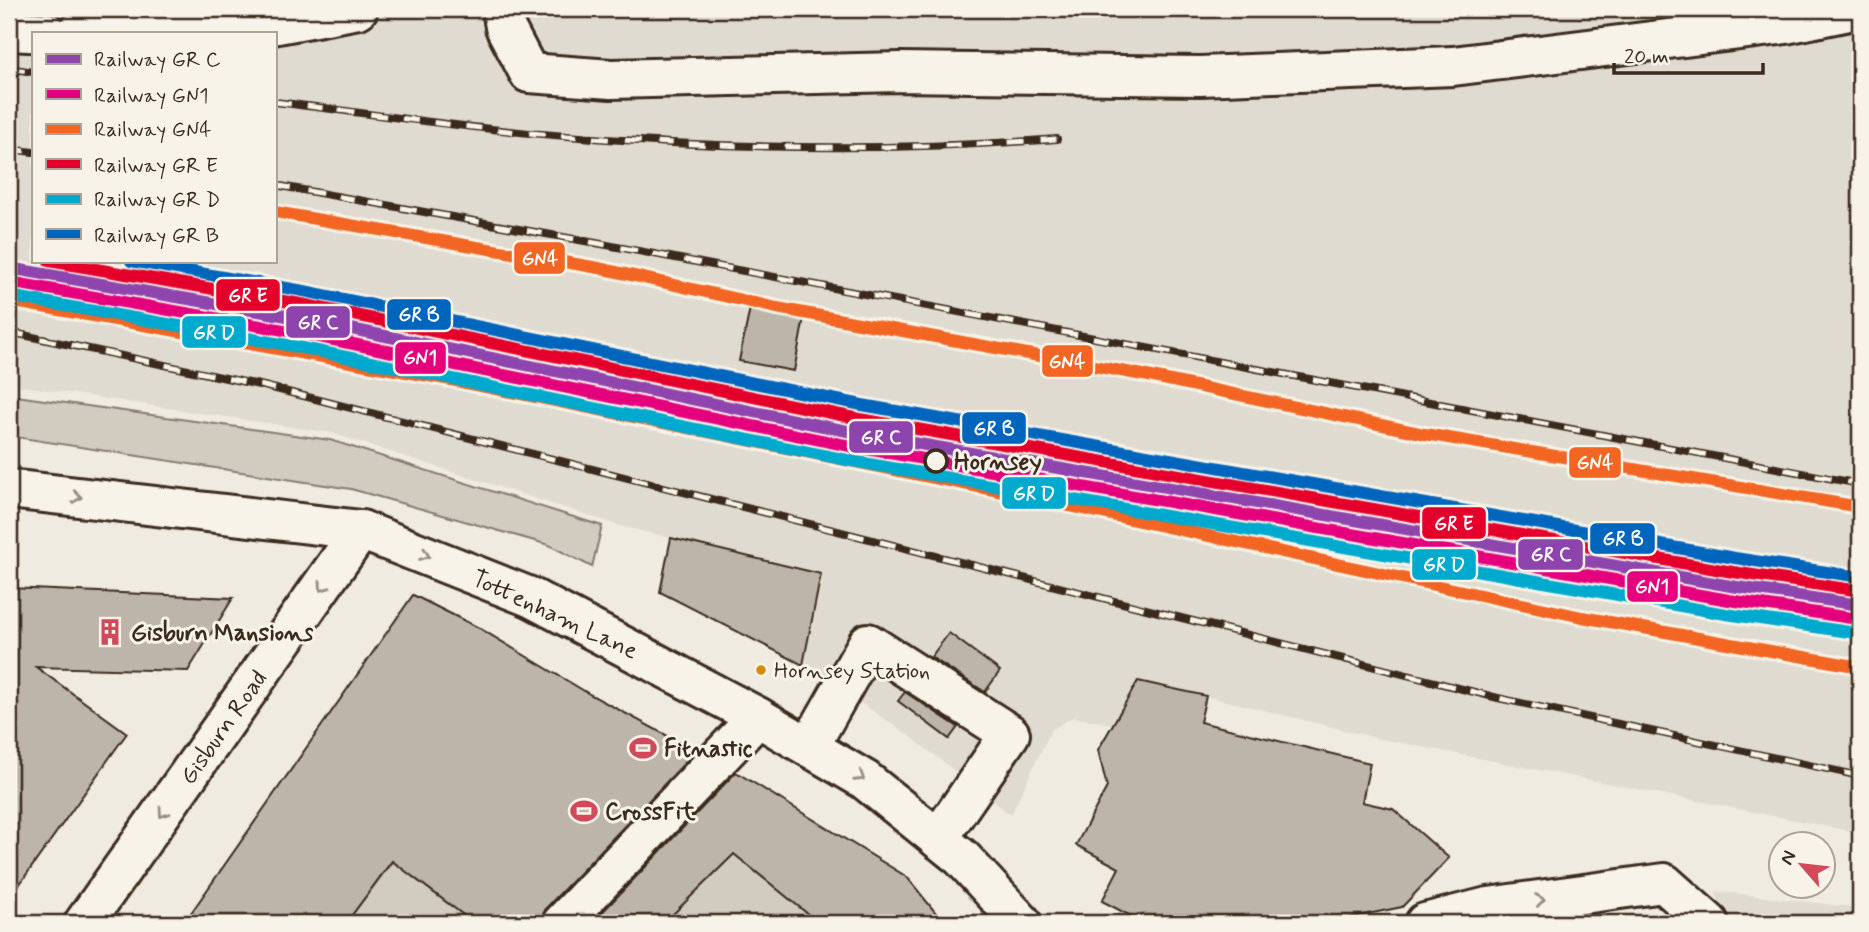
<svg xmlns="http://www.w3.org/2000/svg" width="1869" height="932" font-family="Mynerve,sans-serif">
	<style>
		.built { fill: #e0dbd0; fill-rule: evenodd }
		.green { fill: #d1cbc0; stroke: #867a6f; stroke-width: 2 }
		.building { fill: #bdb5aa; stroke: #3b2a1e; stroke-width: 2 }
		.lines { fill: none; stroke-linecap: round; stroke-linejoin: round }
		.minor-casing { stroke: #3b2a1e; stroke-width: 44 }
		.major-casing { stroke: #3b2a1e; stroke-width: 44 }
		.minor { stroke: #f7f3e8; stroke-width: 38 }
		.major { stroke: #f7f3e8; stroke-width: 38 }
		.rail-casing { stroke: #3b2a1e; stroke-width: 8 }
		.rail { stroke: #f7f3e8; stroke-width: 5; stroke-dasharray: 16; stroke-linecap: butt }
		.rail-1-casing { stroke: #f7f3e8; stroke-width: 18 }
		.rail-2-casing { stroke: #f7f3e8; stroke-width: 18 }
		.rail-3-casing { stroke: #f7f3e8; stroke-width: 18 }
		.rail-4-casing { stroke: #f7f3e8; stroke-width: 18 }
		.rail-5-casing { stroke: #f7f3e8; stroke-width: 18 }
		.rail-6-casing { stroke: #f7f3e8; stroke-width: 18 }
		.rail-1 { stroke: #8e44ad; stroke-width: 12 }
		.rail-2 { stroke: #e5007d; stroke-width: 12 }
		.rail-3 { stroke: #f26522; stroke-width: 12 }
		.rail-4 { stroke: #e4002b; stroke-width: 12 }
		.rail-5 { stroke: #00a9ce; stroke-width: 12 }
		.rail-6 { stroke: #0065bd; stroke-width: 12 }
		.oneway { stroke: #998e83 }
		.stop-dot { fill: #f7f3e8; stroke: #3b2a1e; stroke-width: 3.5 }
		.bus-dot { fill: #d18d06; stroke: #f7f3e8; stroke-width: 2.5 }
		.labels { text-anchor: middle; stroke-width: 6; stroke-linejoin: round; paint-order: stroke }
		.bus-label { font-size: 22px; fill: #3b2a1e; stroke: #f7f3e8; text-anchor: start }
		.stop-label { font-size: 24px; font-weight: bold; fill: #3b2a1e; stroke: #f7f3e8; text-anchor: start }
		.street-label { font-size: 24px; fill: #3b2a1e; stroke: #f7f3e8 }
		.poi-label { font-size: 24px; font-weight: bold; fill: #3b2a1e; stroke: #f7f3e8; text-anchor: start }
		.line-badge { stroke: #f7f3e8; stroke-width: 2.5 }
		.badge-label { font-size: 19px; text-anchor: middle; font-weight: bold; fill: #fff }
	</style>
	<rect width="100%" height="100%" fill="#efebe0"/>
	<filter id="ink" filterUnits="userSpaceOnUse"><feTurbulence type="fractalNoise" baseFrequency=".0143" numOctaves="2"/><feDisplacementMap in="SourceGraphic" scale="14" xChannelSelector="R" yChannelSelector="G"/><feConvolveMatrix kernelMatrix="1 2 1 2 8 2 1 2 1" color-interpolation-filters="sRGB"/></filter>
	<g filter="url(#ink)">
		<g class="built">
			<path d="M9 9H1860V833L1376 738 1206 696 1195 739 1073 717 1051 730 1011 815 910 736 803 664 821 574 624 527 331 433 9 384ZM33 33H275V261H33Z"/>
			<path d="M1715 891 1860 908V923H1727Z"/>
		</g>
		<g class="green">
			<path d="M9 395 330 440 602 526 592 567 549 545 351 489 9 436Z"/>
			<path d="M354 805 413 877 474 923H346L392 862 341 823Z"/>
			<path d="M734 854 819 923H664Z"/>
		</g>
		<g class="building">
			<path d="M750 308 804 318 794 371 739 361Z"/>
			<path d="M671 538 821 574 803 665 660 592Z"/>
			<path d="M9 588 233 598 188 671 36 667 127 733 9 899Z"/>
			<path d="M413 595 479 628 591 695 696 751 546 908 541 923H474L392 861 346 923H184Z"/>
			<path d="M949 633 1000 671 985 692 931 657Z"/>
			<path d="M1138 681 1206 696 1200 722 1370 763 1362 802 1393 809 1449 858 1402 907 1324 923H1144L1102 901 1119 868 1076 845 1107 787 1098 750Z"/>
			<path d="M905 692 958 727 949 739 898 701Z"/>
			<path d="M736 772 907 877 944 923H819L734 854 664 923H592Z"/>
		</g>
		<g class="lines">
			<defs>
				<g id="minor">
					<path d="M502 9 505 27 529 73 611 79 900 72 1200 76 1453 66 1786 24 1859 9"/>
					<path d="M9 31 48 33"/>
					<path d="M76 33 272 25 358 9"/>
					<path d="M809 747 868 643 1010 734 938 839"/>
					<path d="M84 923 361 530"/>
					<path d="M562 923 758 717"/>
					<path d="M1425 923 1488 907 1664 883 1709 923"/>
				</g>
				<path id="major" d="M9 489 361 530 530 597 758 717 865 780 962 858 1022 923"/>
			</defs>
			<use href="#minor" class="minor-casing"/>
			<use href="#major" class="major-casing"/>
			<use href="#minor" class="minor"/>
			<use href="#major" class="major"/>
			<defs>
				<g id="rail">
					<path d="M9 68 33 72"/>
					<path d="M275 102C368 113 461 128 554 135 721 149 890 152 1057 139"/>
					<path d="M9 149 33 152"/>
					<path d="M275 185 607 245 1860 484"/>
					<path d="M9 332 264 386 1498 698 1860 776"/>
				</g>
			</defs>
			<use href="#rail" class="rail-casing"/>
			<use href="#rail" class="rail"/>
			<defs>
				<path id="rail-1" d="M9 268 298 318 857 433 1731 586 1860 605"/>
				<path id="rail-2" d="M9 282 295 332 855 447 1729 600 1858 619"/>
				<g id="rail-3">
					<path d="M275 212 599 268 777 308 1143 375 1425 434 1860 507"/>
					<path d="M9 301 451 380 1052 502 1582 617 1860 667"/>
				</g>
				<path id="rail-4" d="M49 261 301 304 860 419 1733 572 1860 591"/>
				<path id="rail-5" d="M9 296 293 346 852 461 1726 614 1856 633"/>
				<path id="rail-6" d="M131 261 304 291 862 405 1735 558 1860 577"/>
			</defs>
			<use href="#rail-1" class="rail-1-casing"/>
			<use href="#rail-2" class="rail-2-casing"/>
			<use href="#rail-3" class="rail-3-casing"/>
			<use href="#rail-4" class="rail-4-casing"/>
			<use href="#rail-5" class="rail-5-casing"/>
			<use href="#rail-6" class="rail-6-casing"/>
			<use href="#rail-1" class="rail-1"/>
			<use href="#rail-2" class="rail-2"/>
			<use href="#rail-3" class="rail-3"/>
			<use href="#rail-4" class="rail-4"/>
			<use href="#rail-5" class="rail-5"/>
			<use href="#rail-6" class="rail-6"/>
		</g>
		<defs><path id="oneway-chevron" d="M-2-3.5L2.5 0L-2 3.5" fill="none" stroke-width="1.6" stroke-linecap="round" stroke-linejoin="round" transform="scale(1.75)"/></defs>
		<g class="oneway">
			<use href="#oneway-chevron" transform="translate(77 497) rotate(7)"/>
			<use href="#oneway-chevron" transform="translate(425 555) rotate(21)"/>
			<use href="#oneway-chevron" transform="translate(323 587) rotate(125)"/>
			<use href="#oneway-chevron" transform="translate(860 777) rotate(33)"/>
			<use href="#oneway-chevron" transform="translate(163 813) rotate(125)"/>
			<use href="#oneway-chevron" transform="translate(1540 900) rotate(-8)"/>
		</g>
	</g>
	<defs>
		<symbol id="building-bare" viewBox="-9 -9 18 18"><path d="M-4-6H4V6H1V3H-1V6H-4ZM-2.5-4.3h1.7v1.8h-1.7ZM.8-4.3h1.7v1.8H.8ZM-2.5-1h1.7V.8h-1.7ZM.8-1h1.7V.8H.8Z" fill="#d1495b" stroke="#f7f3e8" stroke-width="2.5" paint-order="stroke"/></symbol>
		<symbol id="stadium-bare" viewBox="-9 -9 18 18"><path d="M0-5a6.5 5 0 1 0 0 10a6.5 5 0 1 0 0-10ZM-3.5-1.8h7v3.6h-7Z" fill="#d1495b" stroke="#f7f3e8" stroke-width="2.5" paint-order="stroke"/></symbol>
	</defs>
	<g fill-rule="evenodd">
		<use href="#building-bare" x="91" y="613" width="38" height="38"/>
		<use href="#stadium-bare" x="624" y="729" width="38" height="38"/>
		<use href="#stadium-bare" x="565" y="792" width="38" height="38"/>
	</g>
	<circle class="stop-dot" cx="936" cy="461" r="11"/>
	<circle class="bus-dot" cx="761" cy="670" r="6"/>
	<g class="labels">
		<g class="bus-label">
			<text x="774" y="678">Hornsey Station</text>
		</g>
		<g class="stop-label">
			<text x="954" y="469">Hornsey</text>
		</g>
		<g class="street-label">
			<text transform="translate(555 614) rotate(25)" y="8">Tottenham Lane</text>
			<text transform="translate(223 727) rotate(-55)" y="8">Gisburn Road</text>
		</g>
		<g class="poi-label">
			<text x="131" y="640">Gisburn Mansions</text>
			<text x="664" y="756">Fitnastic</text>
			<text x="605" y="819">CrossFit</text>
		</g>
	</g>
	<g class="line-badge">
		<rect x="513" y="241" width="53" height="34" rx="7" fill="#f26522"/>
		<rect x="215" y="278" width="66" height="34" rx="7" fill="#e4002b"/>
		<rect x="386" y="298" width="66" height="33" rx="7" fill="#0065bd"/>
		<rect x="285" y="305" width="66" height="34" rx="7" fill="#8e44ad"/>
		<rect x="181" y="315" width="66" height="34" rx="7" fill="#00a9ce"/>
		<rect x="394" y="341" width="53" height="34" rx="7" fill="#e5007d"/>
		<rect x="1041" y="344" width="53" height="34" rx="7" fill="#f26522"/>
		<rect x="961" y="411" width="66" height="34" rx="7" fill="#0065bd"/>
		<rect x="848" y="420" width="66" height="34" rx="7" fill="#8e44ad"/>
		<rect x="1568" y="446" width="54" height="33" rx="7" fill="#f26522"/>
		<rect x="1001" y="476" width="66" height="34" rx="7" fill="#00a9ce"/>
		<rect x="1421" y="506" width="66" height="34" rx="7" fill="#e4002b"/>
		<rect x="1589" y="522" width="67" height="33" rx="7" fill="#0065bd"/>
		<rect x="1517" y="538" width="67" height="33" rx="7" fill="#8e44ad"/>
		<rect x="1411" y="548" width="66" height="33" rx="7" fill="#00a9ce"/>
		<rect x="1626" y="570" width="53" height="33" rx="7" fill="#e5007d"/>
	</g>
	<g class="badge-label">
		<text x="540" y="265">GN4</text>
		<text x="248" y="302">GR E</text>
		<text x="419" y="321">GR B</text>
		<text x="318" y="329">GR C</text>
		<text x="214" y="339">GR D</text>
		<text x="420" y="364">GN1</text>
		<text x="1067" y="368">GN4</text>
		<text x="994" y="435">GR B</text>
		<text x="881" y="444">GR C</text>
		<text x="1595" y="469">GN4</text>
		<text x="1034" y="500">GR D</text>
		<text x="1454" y="530">GR E</text>
		<text x="1623" y="545">GR B</text>
		<text x="1551" y="561">GR C</text>
		<text x="1444" y="571">GR D</text>
		<text x="1652" y="593">GN1</text>
	</g>
	<rect width="1869" height="932" fill="none" stroke="#f7f3e8" stroke-width="35"/>
	<rect x="18" y="18" width="1834" height="897" fill="none" stroke="#3b2a1e" stroke-width="2.5" filter="url(#ink)"/>
	<rect x="32" y="32" width="245" height="231" fill="#f7f3e8" stroke="#aca397" stroke-width="2"/>
	<rect x="46" y="54" width="35" height="10" fill="#8e44ad" stroke="#aca397" stroke-width="2"/>
	<text x="94" y="66" font-size="21" fill="#3b2a1e">Railway GR C</text>
	<rect x="46" y="89" width="35" height="10" fill="#e5007d" stroke="#aca397" stroke-width="2"/>
	<text x="94" y="102" font-size="21" fill="#3b2a1e">Railway GN1</text>
	<rect x="46" y="124" width="35" height="10" fill="#f26522" stroke="#aca397" stroke-width="2"/>
	<text x="94" y="136" font-size="21" fill="#3b2a1e">Railway GN4</text>
	<rect x="46" y="159" width="35" height="10" fill="#e4002b" stroke="#aca397" stroke-width="2"/>
	<text x="94" y="172" font-size="21" fill="#3b2a1e">Railway GR E</text>
	<rect x="46" y="194" width="35" height="10" fill="#00a9ce" stroke="#aca397" stroke-width="2"/>
	<text x="94" y="206" font-size="21" fill="#3b2a1e">Railway GR D</text>
	<rect x="46" y="229" width="35" height="10" fill="#0065bd" stroke="#aca397" stroke-width="2"/>
	<text x="94" y="242" font-size="21" fill="#3b2a1e">Railway GR B</text>
	<g transform="translate(1802 865) rotate(298)"><circle r="33" fill="#f7f3e8" stroke="#aca397" stroke-width="2"/>
	<path d="M0-5L12 26L0 18L-12 26Z" fill="#d1495b"/>
	<text y="-10" font-size="19" font-weight="bold" text-anchor="middle" fill="#3b2a1e">N</text>
	</g>
	<path d="M1614 63v10h149v-10" fill="none" stroke="#3b2a1e" stroke-width="3.5"/>
	<text x="1624" y="63" font-size="21" fill="#3b2a1e" stroke="#f7f3e8" stroke-width="5" paint-order="stroke">20 m</text>
</svg>
